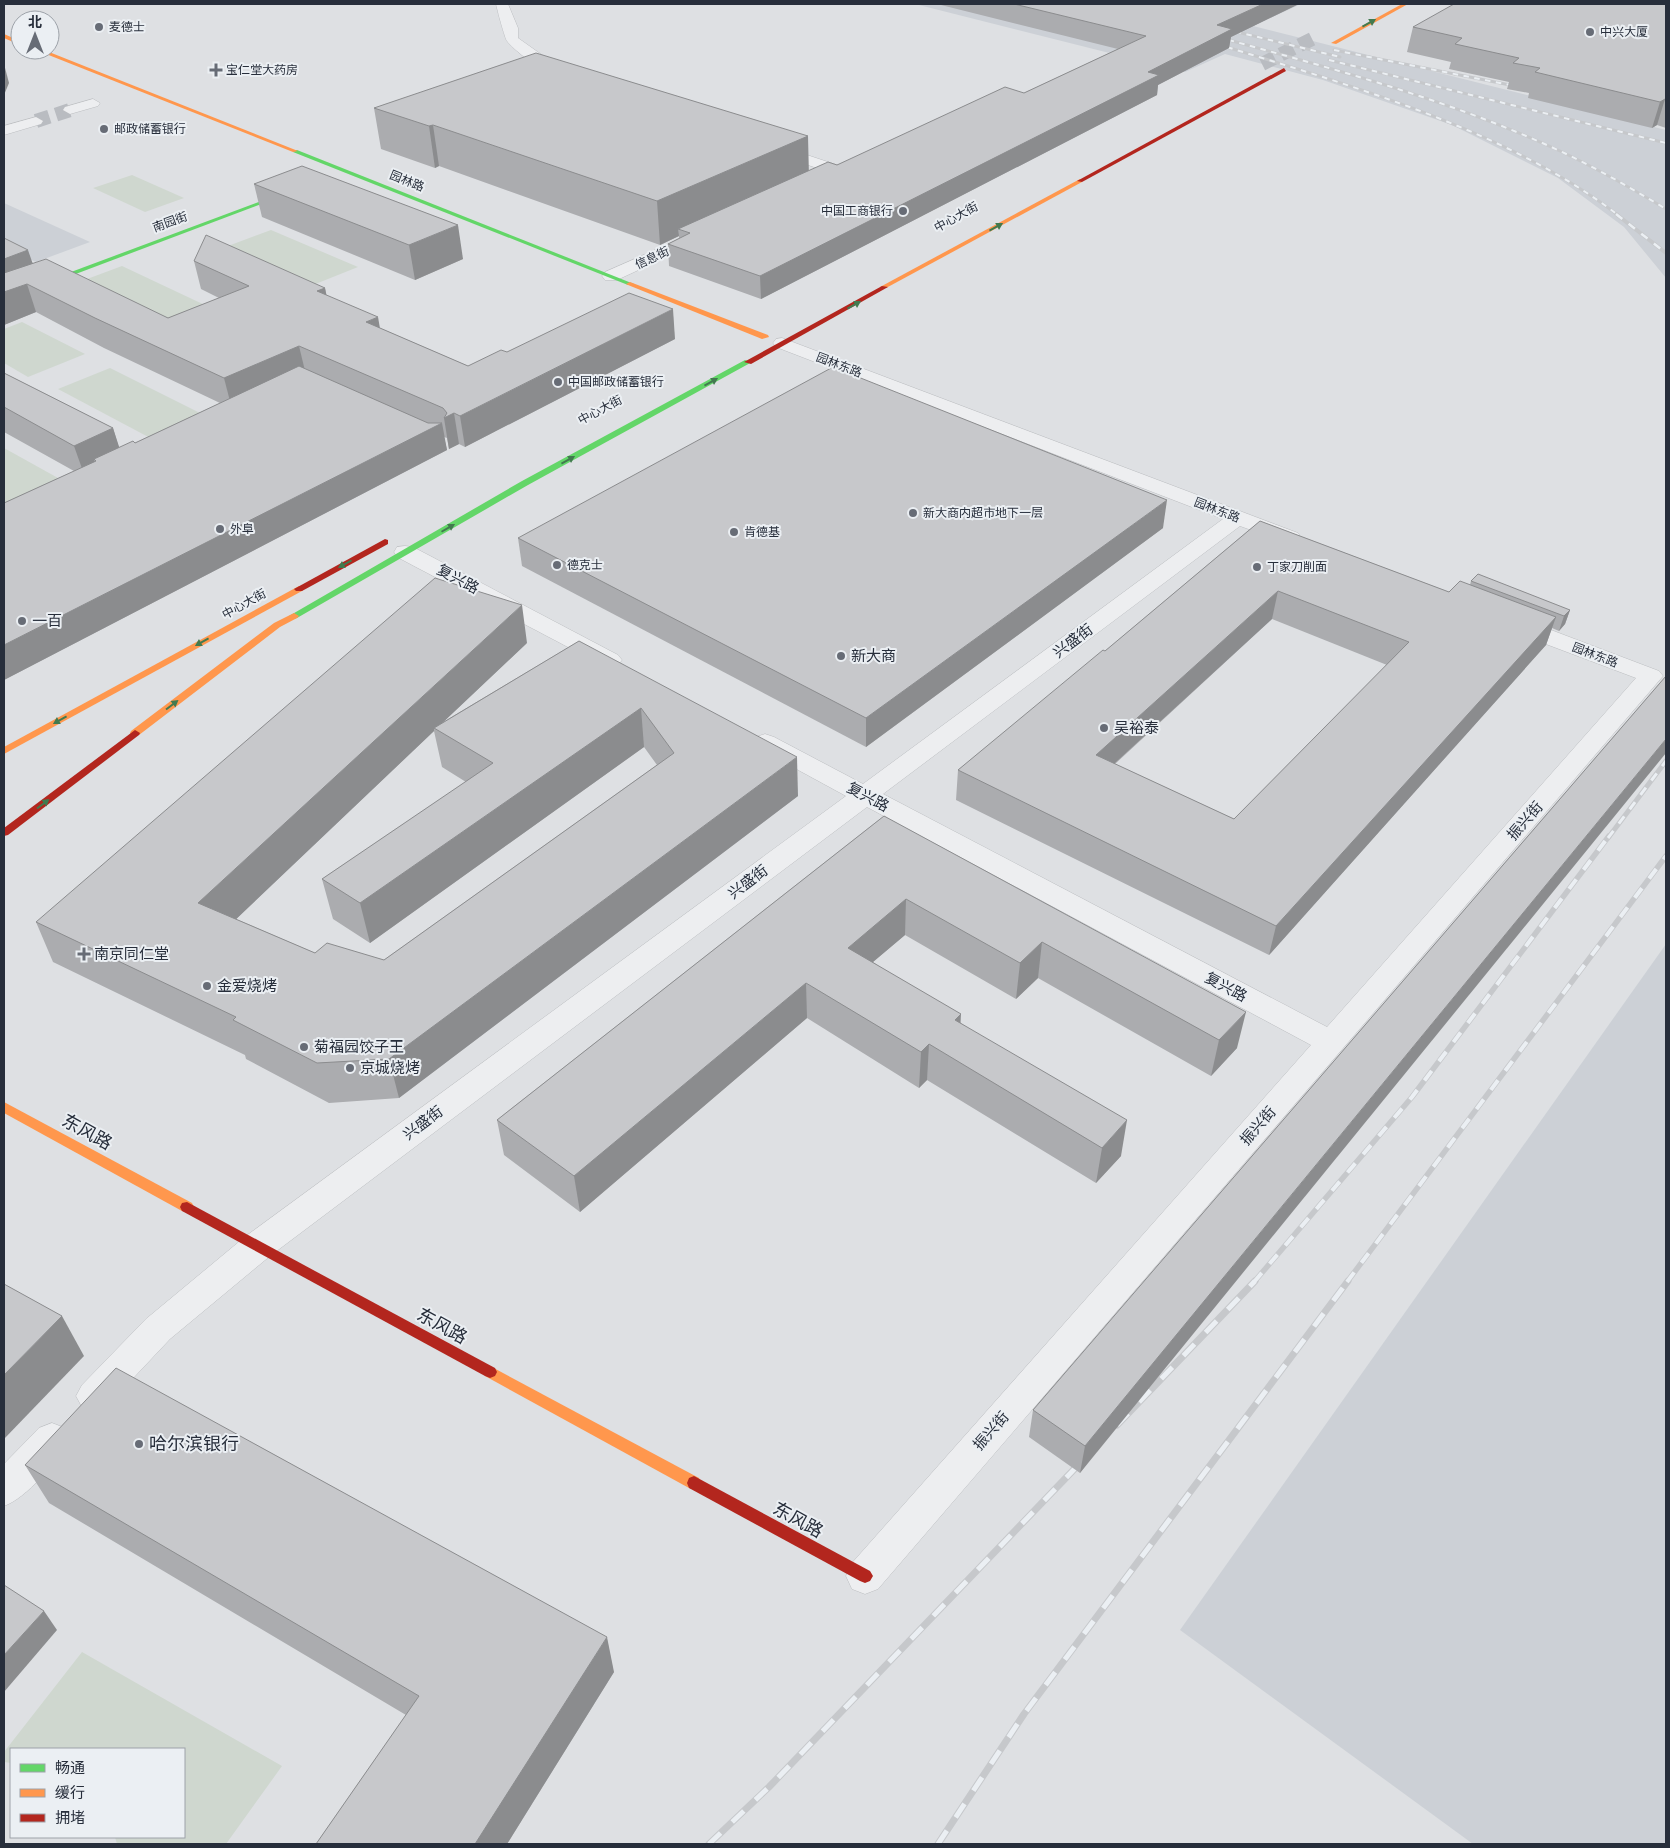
<svg xmlns="http://www.w3.org/2000/svg" width="1670" height="1848" font-family="Montserrat,'Noto Sans SC',sans-serif">
	<style>
		.built { fill: #ccd0d6 }
		.green { fill: #cfd7cf }
		.lines { fill: none; stroke-linecap: round; stroke-linejoin: round }
		.street-tunnel { stroke: #b9bcc1; stroke-width: 14; stroke-dasharray: 14 7; stroke-linecap: butt }
		.secondary-tunnel { stroke: #b9bcc1; stroke-width: 14; stroke-dasharray: 14 7; stroke-linecap: butt }
		.street-casing { stroke: #bcbec1; stroke-width: 1 }
		.street { fill: #edeef0; fill-rule: evenodd }
		.fast { fill: #63d668; fill-rule: evenodd }
		.slow { fill: #ff974d; fill-rule: evenodd }
		.jam { fill: #b3261e; fill-rule: evenodd }
		.rail-far4-casing { stroke: #c6c8cb; stroke-width: 3 }
		.rail-far3-casing { stroke: #c6c8cb; stroke-width: 4 }
		.rail-far2-casing { stroke: #c6c8cb; stroke-width: 5 }
		.rail-far1-casing { stroke: #c6c8cb; stroke-width: 5.5 }
		.rail-casing { stroke: #c6c8cb; stroke-width: 7 }
		.rail-far4 { stroke: #ebeff3; stroke-width: 2; stroke-dasharray: 5.5; stroke-linecap: butt }
		.rail-far3 { stroke: #ebeff3; stroke-width: 2.5; stroke-dasharray: 8; stroke-linecap: butt }
		.rail-far2 { stroke: #ebeff3; stroke-width: 3; stroke-dasharray: 9; stroke-linecap: butt }
		.rail-far1 { stroke: #ebeff3; stroke-width: 4; stroke-dasharray: 12; stroke-linecap: butt }
		.rail { stroke: #ebeff3; stroke-width: 5; stroke-dasharray: 16; stroke-linecap: butt }
		.wall { fill: #abacaf; fill-rule: evenodd }
		.shaded-wall { fill: #8b8c8e }
		.building { fill: #c7c8cb; stroke: #8b8c8e; fill-rule: evenodd }
		.oneway { fill: #427a4f }
		.poi-dot { fill: #676c76; stroke: #ebeff3; stroke-width: 2 }
		.labels { text-anchor: middle; stroke-width: 4; stroke-linejoin: round; paint-order: stroke }
		.far-poi-label { font-size: 12px; fill: #272e3b; stroke: #ebeff3; text-anchor: start }
		.far-street-label { font-size: 12px; fill: #272e3b; stroke: #ebeff3 }
		.street-label { font-size: 15px; fill: #272e3b; stroke: #ebeff3 }
		.poi-label { font-size: 15px; fill: #272e3b; stroke: #ebeff3; text-anchor: start }
		.near-street-label { font-size: 18px; fill: #272e3b; stroke: #ebeff3 }
		.near-poi-label { font-size: 18px; fill: #272e3b; stroke: #ebeff3; text-anchor: start }
	</style>
	<rect width="100%" height="100%" fill="#dee0e3"/>
	<g class="built">
		<path d="M915 4H1301L1253 26 1666 130V278L1624 227 1558 178 1452 125 1323 80 1225 54 1185 72Z"/>
		<path d="M4 203 90 242 36 262 4 247Z"/>
		<path d="M1666 944V1844H1473L1180 1630Z"/>
	</g>
	<g class="green">
		<path d="M132 175 184 198 145 212 93 188Z"/>
		<path d="M271 230 358 267 308 287 220 249Z"/>
		<path d="M122 266 226 315 183 333 79 282Z"/>
		<path d="M22 322 85 354 28 377 4 363V329Z"/>
		<path d="M110 368 206 416 154 440 58 389Z"/>
		<path d="M4 448 67 483 4 513Z"/>
		<path d="M82 1652 282 1766 226 1844H117L115 1837H184V1749H11V1763L4 1762V1752Z"/>
	</g>
	<g class="lines">
		<path class="street-tunnel" d="M36 121 70 110"/>
		<path class="secondary-tunnel" d="M1262 64 1314 38"/>
		<defs>
			<g id="street">
				<path d="M496 4H508L518 28V38L566 72 568 75 566 78C554 81 515 52 507 41 505 39 497 9 496 4Z"/>
				<path d="M93 99 100 103 98 106 70 114 63 110 65 107Z"/>
				<path d="M36 117 43 121 41 124 4 135V126Z"/>
				<path d="M774 144 846 168 849 171 841 176 769 152 766 149 769 146Z"/>
				<path d="M701 230 709 235 707 238 617 280H605L602 276 605 272Z"/>
				<path d="M782 338 1298 533 1301 538 1298 543 1290 544 1240 526 883 794 1327 1027 1636 678 1506 629 1503 624 1506 619 1514 617 1522 619 1659 671 1663 676 878 1589 865 1594 852 1589 846 1576 852 1563 1311 1045 867 807 270 1256 170 1339 106 1407 94 1412 82 1407 76 1396 82 1385 146 1319 246 1236 846 796 756 747 753 742 756 737 765 734 774 737 863 784 1223 519 776 347 773 343 776 339Z"/>
				<path d="M405 546 413 547 618 655 622 660 618 665 610 667 602 665 397 557 394 552 397 547Z"/>
				<path d="M52 1423 65 1428 70 1439C60 1460 25 1499 4 1506V1464L39 1428Z"/>
			</g>
		</defs>
		<use href="#street" class="street-casing"/>
		<use href="#street" class="street"/>
		<g class="fast">
			<path d="M293 150H297L634 284 628 285 293 152Z"/>
			<path d="M291 190 296 191 4 301V297Z"/>
			<path d="M745 360 752 362 528 485 297 618 294 619 289 616 522 481Z"/>
		</g>
		<g class="slow">
			<path d="M1402 4H1408L1336 44 1331 43Z"/>
			<path d="M4 34 20 41V45L4 38Z"/>
			<path d="M36 50H44L298 151 293 152Z"/>
			<path d="M1080 179 1082 180V182L886 288 880 287Z"/>
			<path d="M630 282 768 335 769 337 762 339 628 285 626 284Z"/>
			<path d="M299 586 304 589 302 591 4 754V747Z"/>
			<path d="M294 613 299 616 297 618 280 627 139 735H131L130 733 131 731 274 623Z"/>
			<path d="M4 1102 192 1203 194 1207 192 1211 187 1212 182 1211 4 1113Z"/>
			<path d="M490 1366 699 1478 701 1483 699 1488 694 1490 689 1488 485 1376 483 1372 485 1368Z"/>
		</g>
		<g class="jam">
			<path d="M1284 68 1286 71 1082 182 1077 181Z"/>
			<path d="M882 286 888 287 751 364 744 362Z"/>
			<path d="M385 539 388 540V544L302 591H296L294 589Z"/>
			<path d="M135 730 140 733 139 735 8 835 4 836V828Z"/>
			<path d="M187 1202 495 1368 497 1372 495 1376 490 1378 485 1376 182 1211 180 1207 182 1203Z"/>
			<path d="M694 1476 870 1571 873 1576 870 1581 865 1583 860 1581 689 1488 687 1483 689 1478Z"/>
		</g>
		<defs>
			<g id="rail-far4">
				<path d="M1225 29 1340 57"/>
				<path d="M1218 37C1334 69 1450 100 1560 151 1596 168 1631 188 1666 209"/>
				<path d="M1217 44C1349 85 1507 130 1618 215"/>
				<path d="M1334 50 1520 87"/>
				<path d="M1329 60 1666 143"/>
			</g>
			<path id="rail-far3" d="M1616 214 1666 253"/>
			<path id="rail-far2" d="M1608 838 1666 761"/>
			<g id="rail-far1">
				<path d="M1254 1282 1412 1097 1609 836"/>
				<path d="M1347 1282 1666 856"/>
			</g>
			<g id="rail">
				<path d="M1117 1425 1255 1281"/>
				<path d="M709 1844 769 1787 1084 1459"/>
				<path d="M938 1844 1024 1714 1348 1281"/>
			</g>
		</defs>
		<use href="#rail-far4" class="rail-far4-casing"/>
		<use href="#rail-far3" class="rail-far3-casing"/>
		<use href="#rail-far2" class="rail-far2-casing"/>
		<use href="#rail-far1" class="rail-far1-casing"/>
		<use href="#rail" class="rail-casing"/>
		<use href="#rail-far4" class="rail-far4"/>
		<use href="#rail-far3" class="rail-far3"/>
		<use href="#rail-far2" class="rail-far2"/>
		<use href="#rail-far1" class="rail-far1"/>
		<use href="#rail" class="rail"/>
	</g>
	<g class="wall">
		<path d="M937 4H1299L1231 37 1229 48 1158 85 1157 95 761 299 669 266 668 244 679 238V236L660 245 439 166 435 168 381 149 374 108 808 136V171L837 165 1024 93 1118 49Z"/>
		<path d="M1666 4V128L1657 125 1652 128 1528 98 1529 93 1507 89 1509 82 1449 69 1451 62 1407 52 1413 27Z"/>
		<path d="M254 184 463 259 415 280 262 217Z"/>
		<path d="M4 238 33 263 168 318 219 298 201 289 194 261 325 288 326 295 380 328 468 366 507 352 675 339 465 447 459 444 449 449 447 438 444 437 447 450 4 680V503L74 471 4 432V373L113 428 119 448 135 443 220 403 104 348 36 312 4 325Z"/>
		<path d="M1260 521 1449 592 1470 585 1471 581 1570 610 1565 624 1559 631 1552 628 1546 645 1269 955 956 800 958 770 1105 651ZM1272 619 1387 665 1234 819 1115 764Z"/>
		<path d="M1163 528 866 747 522 566 518 538Z"/>
		<path d="M579 641 798 796 399 1098 329 1103 246 1059 245 1055 53 962 36 922 527 643 443 722ZM434 731 442 767 466 782 322 879 333 919 370 943 644 747 657 765 384 960 315 953 236 919Z"/>
		<path d="M1666 676 1080 1473 1029 1437 1033 1410Z"/>
		<path d="M884 816 1237 1048 1211 1076 1038 978 1016 999 905 935 873 962 961 1023 1121 1156 1096 1183 927 1080 919 1088 807 1018 580 1212 504 1155 497 1120Z"/>
		<path d="M25 1465 614 1672 507 1844H316L406 1715 49 1503Z"/>
	</g>
	<g class="shaded-wall">
		<path d="M1263 4H1299L1231 37 1229 48 1158 85 1157 95 761 299 760 276 1148 72 1217 25Z"/>
		<path d="M4 64 9 83 4 95Z"/>
		<path d="M1665 99 1657 125 1652 128 1660 102Z"/>
		<path d="M433 125 439 166 435 168 429 126Z"/>
		<path d="M808 136 809 177 678 229 679 236 660 245 657 201Z"/>
		<path d="M458 225 463 259 415 280 409 245Z"/>
		<path d="M28 250 38 279 4 291V259Z"/>
		<path d="M27 284 36 312 4 325V292Z"/>
		<path d="M325 288 331 317 317 291Z"/>
		<path d="M673 309 675 339 465 447 460 416Z"/>
		<path d="M378 317 383 346 366 322Z"/>
		<path d="M299 346 306 375 232 409 224 378Z"/>
		<path d="M454 413 459 444 449 449 444 418Z"/>
		<path d="M442 423 447 450 4 680V645Z"/>
		<path d="M113 428 123 459H94L97 471 85 477 74 446Z"/>
		<path d="M1167 500 1163 528 866 747V718Z"/>
		<path d="M1278 591 1272 619 1092 784 1096 755Z"/>
		<path d="M522 605 527 643 436 729 434 728V731L211 943 198 903Z"/>
		<path d="M1570 610 1565 624 1559 631 1564 616Z"/>
		<path d="M1556 617 1546 645 1269 955 1276 926Z"/>
		<path d="M641 708 644 747 370 943 360 903Z"/>
		<path d="M1666 739V753L1080 1473 1085 1446Z"/>
		<path d="M797 757 798 796 399 1098 389 1059Z"/>
		<path d="M906 899 905 935 848 983V948Z"/>
		<path d="M1042 942 1038 978 1016 999 1020 963Z"/>
		<path d="M806 983 807 1018 580 1212 574 1176Z"/>
		<path d="M1246 1012 1237 1048 1211 1076 1219 1040Z"/>
		<path d="M961 1014 959 1050 955 1020Z"/>
		<path d="M929 1044 927 1080 919 1088 921 1052Z"/>
		<path d="M1127 1120 1121 1156 1096 1183 1102 1148Z"/>
		<path d="M62 1316 84 1356 4 1439V1375Z"/>
		<path d="M44 1611 57 1630 4 1692V1655Z"/>
		<path d="M607 1637 614 1672 507 1844H475Z"/>
	</g>
	<g class="building">
		<path d="M1014 4H1263L1217 25 1232 29 1148 72 1159 75 760 276 668 244 690 233 678 229 828 162 837 165 1005 87 1024 93 1146 36Z"/>
		<path d="M1454 4H1666V100L1665 99 1660 102 1535 72 1540 68 1513 63 1519 58 1455 44 1462 38 1413 27Z"/>
		<path d="M536 53 808 136 657 201 433 125 429 126 374 108Z"/>
		<path d="M302 166 458 225 409 245 254 184Z"/>
		<path d="M206 235 325 288 317 291 378 317 366 322 468 366 501 350 507 352 629 293 673 309 460 416 454 413 444 418 447 413 443 408 299 346 224 378 95 318 27 284 4 292V273L46 259 168 318 249 286 194 261Z"/>
		<path d="M4 238 28 250 4 259Z"/>
		<path d="M299 366 428 423H442L4 645V503L96 461 94 459 133 441 135 443Z"/>
		<path d="M833 367 1167 500 866 718 518 538Z"/>
		<path d="M4 373 113 428 74 446 4 407Z"/>
		<path d="M1260 521 1449 592 1460 581 1556 617 1276 926 958 770 1103 650 1105 651ZM1278 591 1409 642 1234 819 1096 755Z"/>
		<path d="M1478 574 1570 610 1564 616 1471 581Z"/>
		<path d="M435 578 522 605 198 903 315 953 327 943 384 960 674 753 641 708 360 903 322 879 493 763 434 728 579 641 797 757 389 1059 317 1063 233 1020 236 1017 36 922Z"/>
		<path d="M1666 676V739L1085 1446 1033 1410Z"/>
		<path d="M884 816 1246 1012 1219 1040 1042 942 1020 963 906 899 848 948 961 1014 955 1020 1127 1120 1102 1148 929 1044 921 1052 806 983 574 1176 497 1120Z"/>
		<path d="M4 1284 62 1316 4 1375Z"/>
		<path d="M116 1368 607 1637 475 1844H316L419 1696 25 1465Z"/>
		<path d="M4 1585 44 1611 4 1655Z"/>
	</g>
	<defs><path id="oneway-solid" d="M-6-.8H1V-3.2L6.5 0L1 3.2V.8H-6Z" transform="scale(1.25)"/></defs>
	<g class="oneway">
		<use href="#oneway-solid" transform="translate(1369 23) rotate(-29)"/>
		<use href="#oneway-solid" transform="translate(996 227) rotate(-29)"/>
		<use href="#oneway-solid" transform="translate(854 305) rotate(-29)"/>
		<use href="#oneway-solid" transform="translate(711 382) rotate(-29)"/>
		<use href="#oneway-solid" transform="translate(568 460) rotate(-29)"/>
		<use href="#oneway-solid" transform="translate(448 528) rotate(-30)"/>
		<use href="#oneway-solid" transform="translate(345 564) rotate(151)"/>
		<use href="#oneway-solid" transform="translate(202 642) rotate(151)"/>
		<use href="#oneway-solid" transform="translate(172 705) rotate(-37)"/>
		<use href="#oneway-solid" transform="translate(60 720) rotate(151)"/>
		<use href="#oneway-solid" transform="translate(43 804) rotate(-37)"/>
	</g>
	<g class="poi-dot">
		<circle cx="99" cy="27" r="5"/>
		<circle cx="1590" cy="32" r="5"/>
		<path d="M213.5 62.5h5v5h5v5h-5v5h-5v-5h-5v-5h5z"/>
		<circle cx="104" cy="129" r="5"/>
		<circle cx="903" cy="211" r="5"/>
		<circle cx="558" cy="382" r="5"/>
		<circle cx="913" cy="513" r="5"/>
		<circle cx="220" cy="529" r="5"/>
		<circle cx="734" cy="532" r="5"/>
		<circle cx="557" cy="565" r="5"/>
		<circle cx="1257" cy="567" r="5"/>
		<circle cx="22" cy="621" r="5"/>
		<circle cx="841" cy="656" r="5"/>
		<circle cx="1104" cy="728" r="5"/>
		<path d="M81.5 946.5h5v5h5v5h-5v5h-5v-5h-5v-5h5z"/>
		<circle cx="207" cy="986" r="5"/>
		<circle cx="304" cy="1047" r="5"/>
		<circle cx="350" cy="1068" r="5"/>
		<circle cx="139" cy="1444" r="5"/>
	</g>
	<g class="labels">
		<g class="far-poi-label">
			<text x="109" y="31">麦德士</text>
			<text x="1600" y="36">中兴大厦</text>
			<text x="226" y="74">宝仁堂大药房</text>
			<text x="114" y="133">邮政储蓄银行</text>
			<text x="893" y="215" text-anchor="end">中国工商银行</text>
			<text x="568" y="386">中国邮政储蓄银行</text>
			<text x="923" y="517">新大商内超市地下一层</text>
			<text x="230" y="533">外阜</text>
			<text x="744" y="536">肯德基</text>
			<text x="567" y="569">德克士</text>
			<text x="1267" y="571">丁家刀削面</text>
		</g>
		<g class="far-street-label">
			<text transform="translate(407 181) rotate(22)" y="4">园林路</text>
			<text transform="translate(956 217) rotate(-29)" y="4">中心大街</text>
			<text transform="translate(170 222) rotate(-20)" y="4">南园街</text>
			<text transform="translate(652 258) rotate(-25)" y="4">信息街</text>
			<text transform="translate(839 365) rotate(21)" y="4">园林东路</text>
			<text transform="translate(600 410) rotate(-28)" y="4">中心大街</text>
			<text transform="translate(1217 510) rotate(21)" y="4">园林东路</text>
			<text transform="translate(244 604) rotate(-29)" y="4">中心大街</text>
			<text transform="translate(1595 655) rotate(21)" y="4">园林东路</text>
		</g>
		<g class="street-label">
			<text transform="translate(458 579) rotate(28)" y="5">复兴路</text>
			<text transform="translate(1073 641) rotate(-37)" y="5">兴盛街</text>
			<text transform="translate(868 797) rotate(28)" y="5">复兴路</text>
			<text transform="translate(1525 821) rotate(-49)" y="5">振兴街</text>
			<text transform="translate(748 882) rotate(-37)" y="5">兴盛街</text>
			<text transform="translate(1226 987) rotate(28)" y="5">复兴路</text>
			<text transform="translate(423 1123) rotate(-37)" y="5">兴盛街</text>
			<text transform="translate(1258 1126) rotate(-49)" y="5">振兴街</text>
			<text transform="translate(991 1431) rotate(-49)" y="5">振兴街</text>
		</g>
		<g class="poi-label">
			<text x="32" y="626">一百</text>
			<text x="851" y="661">新大商</text>
			<text x="1114" y="733">吴裕泰</text>
			<text x="94" y="959">南京同仁堂</text>
			<text x="217" y="991">金爱烧烤</text>
			<text x="314" y="1052">菊福园饺子王</text>
			<text x="360" y="1073">京城烧烤</text>
		</g>
		<g class="near-street-label">
			<text transform="translate(87 1132) rotate(29)" y="6">东风路</text>
			<text transform="translate(442 1326) rotate(29)" y="6">东风路</text>
			<text transform="translate(798 1520) rotate(29)" y="6">东风路</text>
		</g>
		<g class="near-poi-label">
			<text x="149" y="1450">哈尔滨银行</text>
		</g>
	</g>
	<rect width="1670" height="1848" fill="none" stroke="#272e3b" stroke-width="10"/>
	<rect x="10" y="1748" width="175" height="90" fill="#ebeff3" stroke="#9da2a9"/>
	<rect x="20" y="1764" width="25" height="8" fill="#63d668" stroke="#9da2a9"/>
	<text x="55" y="1773" font-size="15" fill="#272e3b">畅通</text>
	<rect x="20" y="1789" width="25" height="8" fill="#ff974d" stroke="#9da2a9"/>
	<text x="55" y="1798" font-size="15" fill="#272e3b">缓行</text>
	<rect x="20" y="1814" width="25" height="8" fill="#b3261e" stroke="#9da2a9"/>
	<text x="55" y="1823" font-size="15" fill="#272e3b">拥堵</text>
	<g transform="translate(35 35)"><circle r="24" fill="#ebeff3" stroke="#9da2a9"/>
	<path d="M0-4L9 19L0 12L-9 19Z" fill="#676c76"/>
	<text y="-8" font-size="14" font-weight="bold" text-anchor="middle" fill="#272e3b">北</text>
	</g>
</svg>
